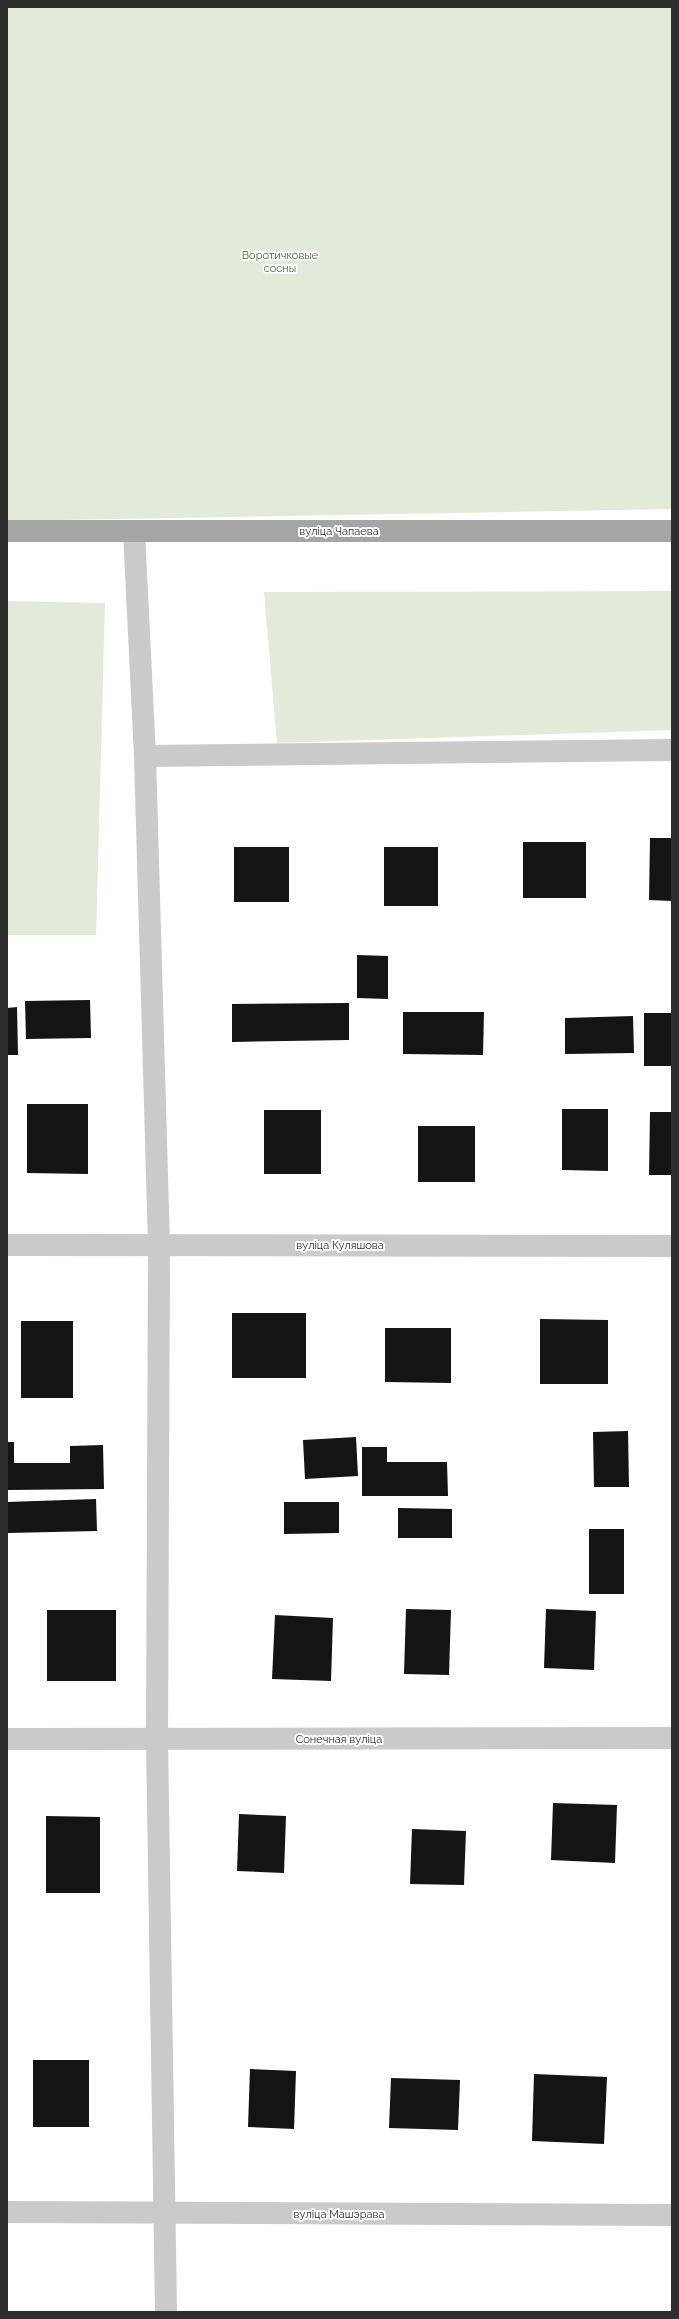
<svg xmlns="http://www.w3.org/2000/svg" width="679" height="2319" font-family="Raleway,sans-serif">
	<style>
		.green { fill: #e2ebd9 }
		.building { fill: #141414 }
		.lines { fill: none; stroke-linecap: round; stroke-linejoin: round }
		.minor { stroke: #cacaca; stroke-width: 22 }
		.major { stroke: #a5a5a5; stroke-width: 22 }
		.labels { text-anchor: middle; stroke-width: 4; stroke-linejoin: round; paint-order: stroke }
		.park-label { font-size: 11px; fill: #4d6a38; stroke: #fff }
		.street-label { font-size: 11px; fill: #2d2d2d; stroke: #fff }
	</style>
	<rect width="100%" height="100%" fill="#fff"/>
	<g class="green">
		<path d="M7 7H672V509L7 521Z"/>
		<path d="M672 591V730L277 743 264 592Z"/>
		<path d="M7 601 105 603 96 935H7Z"/>
	</g>
	<g class="building">
		<path d="M650 838H672V901L649 900Z"/>
		<rect x="523" y="842" width="63" height="56"/>
		<rect x="234" y="847" width="55" height="55"/>
		<rect x="384" y="847" width="54" height="59"/>
		<path d="M357 955 388 956V999L357 998Z"/>
		<path d="M90 1000 91 1038 26 1039 25 1001Z"/>
		<path d="M349 1003V1040L232 1042V1004Z"/>
		<path d="M17 1007 18 1055H7V1008Z"/>
		<path d="M403 1012H484L483 1055 403 1054Z"/>
		<rect x="644" y="1013" width="28" height="53"/>
		<path d="M633 1016 634 1053 565 1054V1018Z"/>
		<path d="M27 1104H88V1174L27 1173Z"/>
		<path d="M562 1109H608V1171L562 1170Z"/>
		<rect x="264" y="1110" width="57" height="64"/>
		<path d="M650 1112H672V1175H649Z"/>
		<rect x="418" y="1126" width="57" height="56"/>
		<rect x="232" y="1313" width="74" height="65"/>
		<path d="M540 1319 608 1320V1384H540Z"/>
		<rect x="21" y="1321" width="52" height="77"/>
		<path d="M385 1328H451V1383L385 1382Z"/>
		<path d="M628 1431 629 1487H594L593 1432Z"/>
		<path d="M356 1437 358 1476 305 1479 303 1440Z"/>
		<path d="M7 1442H14V1463H70V1446L103 1445 104 1489 7 1490Z"/>
		<path d="M362 1447H387V1462H447L448 1496H362Z"/>
		<path d="M96 1499 97 1531 8 1533 7 1502Z"/>
		<path d="M284 1502H339V1533L284 1534Z"/>
		<path d="M398 1508 452 1509V1538H398Z"/>
		<rect x="589" y="1529" width="35" height="65"/>
		<path d="M406 1609 451 1610 449 1675 404 1674Z"/>
		<path d="M546 1609 596 1611 594 1670 544 1668Z"/>
		<rect x="47" y="1610" width="69" height="71"/>
		<path d="M275 1615 333 1618 331 1681 272 1679Z"/>
		<path d="M553 1803 617 1805 615 1863 551 1860Z"/>
		<path d="M239 1814 286 1816 284 1873 237 1871Z"/>
		<path d="M46 1816 100 1817V1893H46Z"/>
		<path d="M412 1829 466 1831 464 1885 410 1884Z"/>
		<rect x="33" y="2060" width="56" height="67"/>
		<path d="M250 2069 296 2071 294 2129 248 2127Z"/>
		<path d="M534 2074 607 2077 604 2144 532 2141Z"/>
		<path d="M391 2078 460 2080 458 2130 389 2128Z"/>
	</g>
	<g class="lines">
		<g class="minor">
			<path d="M134 532 145 756 159 1245 157 1740 166 2312"/>
			<path d="M145 756 672 750"/>
			<path d="M7 1245 672 1246"/>
			<path d="M7 1739 672 1738"/>
			<path d="M7 2212 672 2215"/>
		</g>
		<path class="major" d="M7 531H672"/>
	</g>
	<g class="labels">
		<g class="park-label">
			<text x="280" y="259">Воротичковые<tspan x="280" dy="13">сосны</tspan></text>
		</g>
		<g class="street-label">
			<text x="339" y="535">вуліца Чапаева</text>
			<text x="340" y="1249">вуліца Куляшова</text>
			<text x="339" y="1743">Сонечная вуліца</text>
			<text x="339" y="2218">вуліца Машэрава</text>
		</g>
	</g>
	<rect width="679" height="2319" fill="none" stroke="#2d2d2d" stroke-width="16"/>
</svg>
